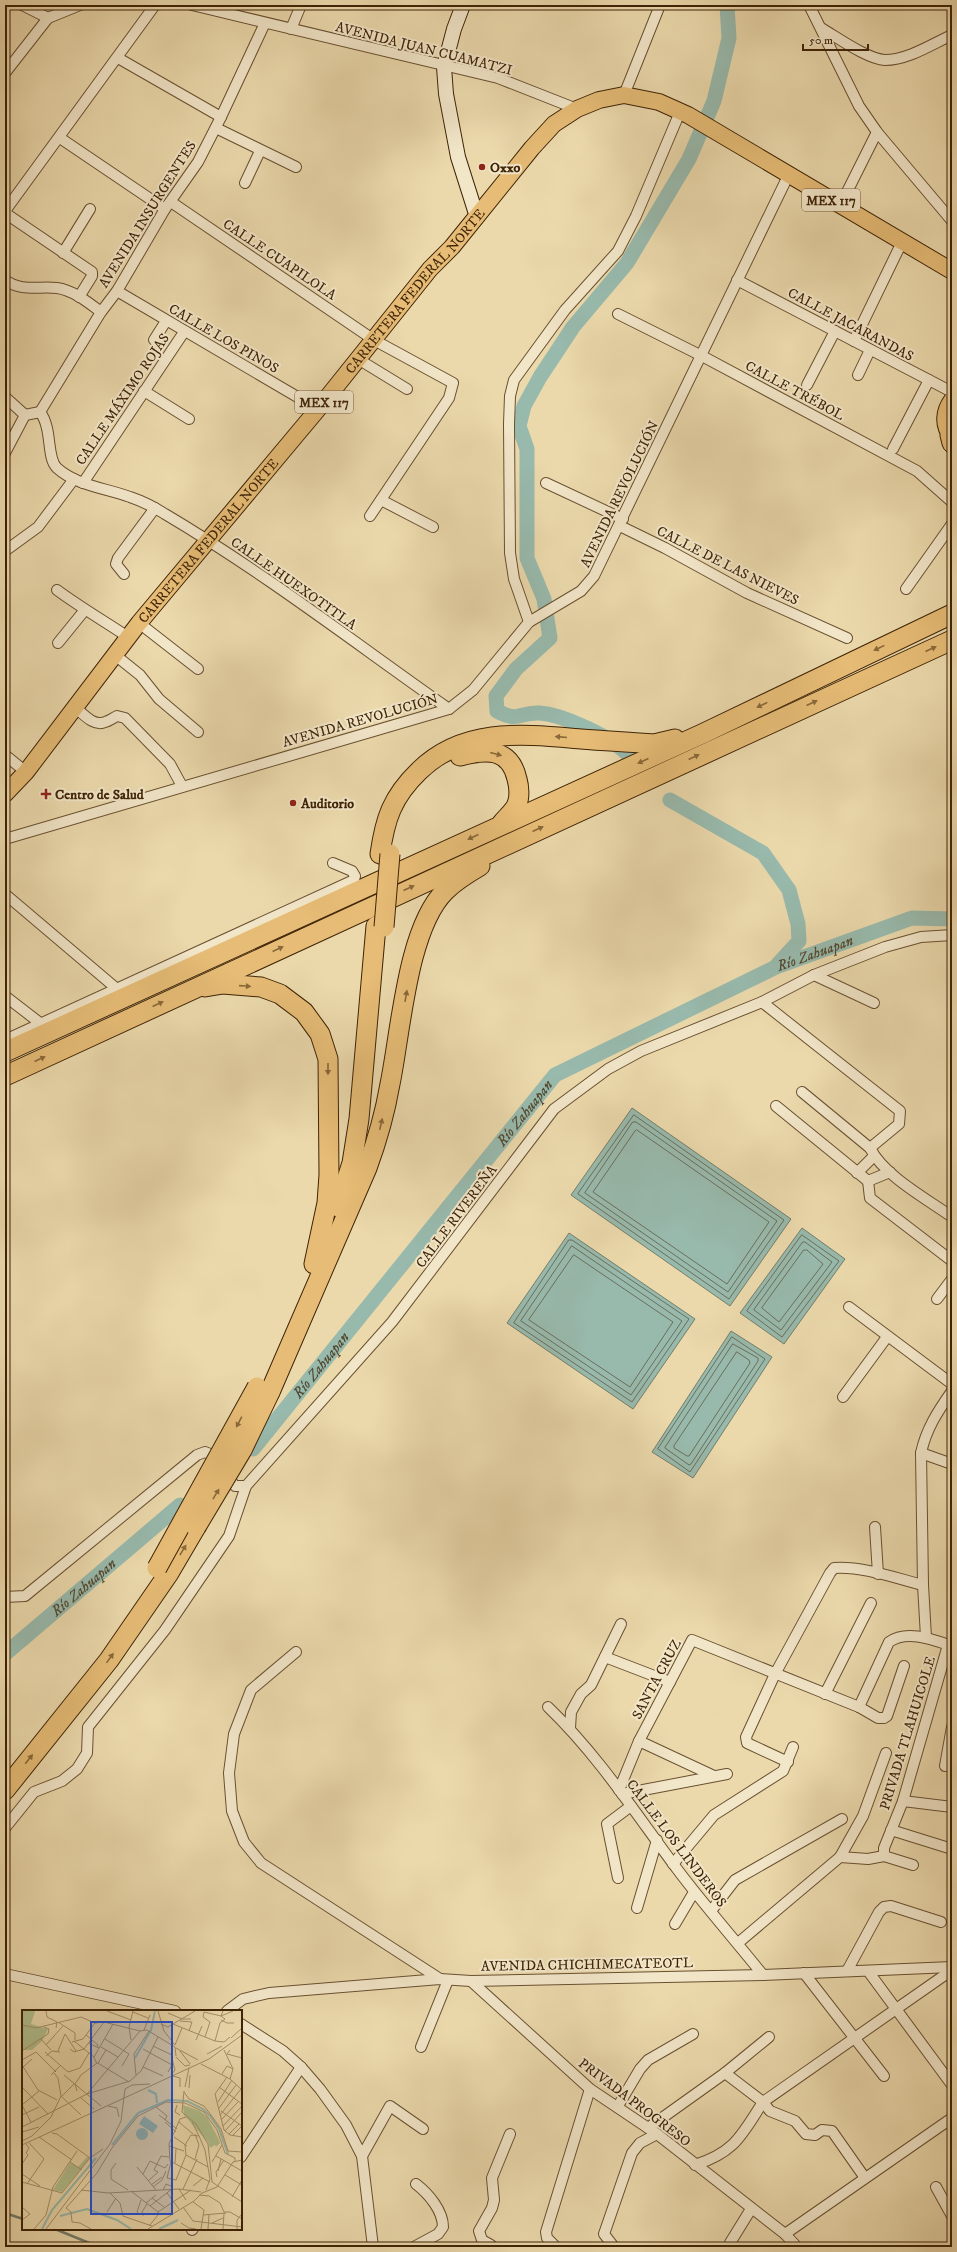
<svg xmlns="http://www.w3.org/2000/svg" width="957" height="2252" font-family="'IM FELL DW Pica',serif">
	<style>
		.water { fill: #98baad; stroke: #747e6a }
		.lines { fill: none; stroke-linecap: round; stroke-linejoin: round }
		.shore { stroke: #6b6e5a; stroke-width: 1 }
		.stream { stroke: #747e6a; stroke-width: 2.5 }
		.river { stroke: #98baad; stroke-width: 15 }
		.minor-casing { stroke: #695030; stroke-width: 12 }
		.secondary-casing { stroke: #3e2306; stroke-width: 16 }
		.primary-casing { stroke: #3e2306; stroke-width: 18 }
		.motorway-casing { stroke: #3e2306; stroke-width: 21 }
		.minor { stroke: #f2e6c9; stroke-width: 10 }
		.secondary { stroke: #f2e6c9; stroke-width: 14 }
		.primary { stroke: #e6bc76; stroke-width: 16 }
		.motorway { stroke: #e6bc76; stroke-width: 19 }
		.motorway-bridge-casing { stroke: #3e2306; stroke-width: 21; stroke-linecap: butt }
		.motorway-bridge { stroke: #e6bc76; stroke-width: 19 }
		.oneway { fill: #8a6838 }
		.poi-dot { fill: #8f2418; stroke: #f2e6c9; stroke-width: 1.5 }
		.labels { text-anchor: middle; stroke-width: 4; stroke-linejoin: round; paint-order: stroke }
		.shield { fill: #f2e6c9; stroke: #745e40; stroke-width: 1 }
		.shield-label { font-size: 13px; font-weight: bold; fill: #3e2306 }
		.street-label { font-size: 14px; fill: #3e2306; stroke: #f2e6c9 }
		.poi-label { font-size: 14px; font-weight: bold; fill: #3e2306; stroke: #f2e6c9; text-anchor: start }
		.water-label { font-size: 15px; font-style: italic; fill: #544930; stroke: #f2e6c9 }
		.inset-river { fill: none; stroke: #98baad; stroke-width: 2 }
		.inset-road { fill: none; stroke: #a6906a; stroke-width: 1 }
		.view { fill: #1d4ed8; fill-opacity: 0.15; stroke: #1d4ed8; stroke-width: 2 }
		.inset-edge { fill: none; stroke: #3e2306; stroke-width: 2 }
	</style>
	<rect width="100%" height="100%" fill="#ebd9ac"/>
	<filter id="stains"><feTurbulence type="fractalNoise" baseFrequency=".005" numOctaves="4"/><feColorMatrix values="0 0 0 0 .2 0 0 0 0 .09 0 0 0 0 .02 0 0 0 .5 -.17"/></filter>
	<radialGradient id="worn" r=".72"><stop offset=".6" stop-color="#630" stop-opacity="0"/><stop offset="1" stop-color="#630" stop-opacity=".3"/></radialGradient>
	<g class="water">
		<path d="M632 1108 791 1219 730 1306 571 1195Z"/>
		<path d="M802 1228 845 1259 784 1344 740 1313Z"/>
		<path d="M569 1233 695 1319 633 1409 507 1323Z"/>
		<path d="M731 1331 772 1357 693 1478 652 1452Z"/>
	</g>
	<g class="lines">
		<g class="shore">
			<path d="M634 1115 784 1220 729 1299 578 1194Z"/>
			<path d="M633 1122H636L777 1221 728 1292 585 1193Z"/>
			<path d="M637 1130 769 1222 727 1284 593 1192 635 1131Z"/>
			<path d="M802 1235 839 1261 782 1337 747 1311Z"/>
			<path d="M569 1240H572L689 1319 632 1402 514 1323Z"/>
			<path d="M803 1242H805L832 1262 781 1330 754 1310Z"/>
			<path d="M572 1246 682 1321 631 1395 521 1321Z"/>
			<path d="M804 1250H807L823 1264 779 1322 762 1308Z"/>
			<path d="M574 1255 673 1322 630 1387 529 1320Z"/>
			<path d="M732 1337 765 1359 690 1472 658 1449Z"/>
			<path d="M733 1344 758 1358V1361L691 1464 689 1465 665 1448Z"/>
			<path d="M737 1352 749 1360 750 1363 689 1456H687L674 1448V1446Z"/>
		</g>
		<g class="stream">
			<path d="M5 2213 23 2219"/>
			<path d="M55 2229 99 2247"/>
		</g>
		<g class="river">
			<path d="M630 757C616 739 562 714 539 713 518 712 520 723 497 711L496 696 516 669 550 638 544 599 527 558V449L519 426 524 406 540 377 573 327 627 263 689 159 714 101 729 38 727 5"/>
			<path d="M670 800 763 853 789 890 798 924 799 941 777 965"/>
			<path id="s1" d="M253 1449 555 1075 776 967 912 918 952 919"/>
			<path id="s2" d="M5 1654 180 1505"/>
		</g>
		<defs>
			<g id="minor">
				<path d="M22 5 48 18"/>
				<path d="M192 5 498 78 577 109"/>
				<path d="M809 5 859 106 877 132 952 221"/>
				<path d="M48 18 80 5"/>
				<path d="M821 28C837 37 867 59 885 60 908 60 932 44 952 35"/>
				<path d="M291 29 301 5"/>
				<path d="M118 58 221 117"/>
				<path d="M5 73 48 18"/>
				<path d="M624 95 660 5"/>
				<path d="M216 128 296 167"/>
				<path d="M60 138 165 209"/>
				<path d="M245 183 260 151"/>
				<path d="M171 202 374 340 453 383 449 398 370 516"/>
				<path d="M840 206 877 132"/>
				<path d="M5 211 155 5"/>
				<path d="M5 213 92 272V276L79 297"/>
				<path d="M63 253 90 209"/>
				<path d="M5 280C21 292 39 286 57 288 73 290 89 303 101 312"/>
				<path d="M737 280 952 392"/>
				<path d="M117 291 318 409"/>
				<path d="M618 314 702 356 917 471 952 502"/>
				<path d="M154 340 166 321"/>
				<path d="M854 341 902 242"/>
				<path d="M358 359 407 389"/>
				<path d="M858 375 870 350"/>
				<path d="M807 385 835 331"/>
				<path d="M144 391 189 419"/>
				<path d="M5 397 25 415 40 412"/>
				<path d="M40 412C53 429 46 458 57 468 77 486 106 488 130 497 142 501 154 507 165 514 263 572 355 643 449 709"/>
				<path d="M40 412 101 312 117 291 165 209 198 162 221 117 265 23"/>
				<path d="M893 449 929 380"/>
				<path d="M5 453 25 415"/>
				<path d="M83 483 184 332"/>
				<path d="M546 483 623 519"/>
				<path d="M381 500 433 527"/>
				<path d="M620 526 665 548 747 593 847 638"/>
				<path d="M5 551 38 527 74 479"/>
				<path d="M124 574 116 564 118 558 155 508"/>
				<path d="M906 589 952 524"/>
				<path d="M57 590C80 607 104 621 128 637"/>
				<path d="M529 622 514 579 510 553 509 424 510 396 514 380 565 310 618 251 636 216 680 112"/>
				<path d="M139 623 198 669"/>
				<path d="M58 643 84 611"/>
				<path d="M115 655 140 675 159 699 198 732"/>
				<path d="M75 707C83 714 94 727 105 722 109 721 113 718 117 716L125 718 170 764 182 786"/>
				<path d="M5 755 26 772"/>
				<path d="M5 839 449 709 473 690 529 622 581 591 594 576 789 174"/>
				<path d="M5 894 117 989"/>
				<path d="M814 975 874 1003"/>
				<path d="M5 996 40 1023"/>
				<path d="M762 1002 900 1111 899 1124 870 1148"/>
				<path d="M5 1040 354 880 355 876 352 871 333 863"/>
				<path d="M802 1092 870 1148C884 1176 927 1199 952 1217"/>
				<path d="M776 1106 868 1181 890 1172"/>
				<path d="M857 1173 874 1156"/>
				<path d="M868 1181 870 1198 952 1261"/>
				<path d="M937 1299 952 1279"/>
				<path d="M849 1307 952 1384"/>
				<path d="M843 1397 887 1337"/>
				<path d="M921 1453 952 1464"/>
				<path d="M875 1527 878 1574"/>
				<path d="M5 1597 25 1596 197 1455 205 1452 210 1454 235 1486H246"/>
				<path d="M926 1637 923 1585 921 1453C926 1429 938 1411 952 1391"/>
				<path d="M296 1652 251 1690 234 1734 229 1773 232 1811 244 1842 261 1863 440 1979"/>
				<path d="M605 1657 670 1682"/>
				<path d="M825 1694 871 1603"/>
				<path d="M548 1707C598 1755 636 1814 677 1869 704 1905 735 1940 763 1975"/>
				<path d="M859 1707 889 1642C907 1629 934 1640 952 1646"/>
				<path d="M570 1728 571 1712 581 1694 591 1685 621 1624"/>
				<path d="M639 1741 714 1776"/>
				<path d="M788 1762 747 1743 746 1737 775 1674 830 1573 834 1568C863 1566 895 1578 923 1585"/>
				<path d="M945 1766 952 1727"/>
				<path d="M619 1790 639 1741 692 1640 859 1707 878 1718H884L887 1716 904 1666"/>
				<path d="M622 1794 727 1774"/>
				<path d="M903 1801 952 1807"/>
				<path d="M5 1828 34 1792 62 1781 77 1769 87 1753 88 1727 165 1630 229 1536 246 1486 392 1322 554 1109 608 1069 641 1051 762 1002 814 975 885 947 921 937 952 935"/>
				<path d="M891 1830 952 1849"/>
				<path d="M840 1857 868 1859 884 1856"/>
				<path d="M673 1864 714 1815 783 1771 793 1747"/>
				<path d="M913 1865 884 1856V1848L903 1801 948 1645"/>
				<path d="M618 1878 607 1824 631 1806"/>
				<path d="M637 1908 657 1840"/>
				<path d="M711 1911 735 1880 842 1819"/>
				<path d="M675 1924 694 1892"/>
				<path d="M738 1943 840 1857 863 1816 886 1753"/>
				<path d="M847 1971 879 1912 884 1907 891 1906 941 1922"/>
				<path d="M868 1971 952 2085"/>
				<path d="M804 1973 884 2076"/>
				<path d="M5 1974 175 2011"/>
				<path d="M471 1981 590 2089 657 2134 785 2234 797 2247"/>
				<path d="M227 2011 243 1999 269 1993 440 1979 471 1981 763 1975 952 1967"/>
				<path d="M241 2024 283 2051 301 2067 320 2089 346 2125 362 2156 373 2247"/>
				<path d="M421 2047 448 1980"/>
				<path d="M725 2073 763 2102 770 2111 795 2121 806 2134 815 2135 822 2130 832 2131 865 2178"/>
				<path d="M618 2106 640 2069 648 2060 693 2034"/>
				<path d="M648 2128 725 2073 769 2037"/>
				<path d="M362 2156 390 2106 423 2129"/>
				<path d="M241 2157 301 2067"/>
				<path d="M695 2165C735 2152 741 2136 763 2102L952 1970"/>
				<path d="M936 2187 952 2216"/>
				<path d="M192 2230 193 2229"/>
				<path d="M785 2234 952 2118"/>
				<path d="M730 2243 751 2209"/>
				<path d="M491 2245 482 2240 479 2231 492 2208 494 2200 492 2178 510 2134"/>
				<path d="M414 2247 438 2234 443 2227C443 2211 429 2194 416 2184"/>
				<path d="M556 2247 547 2238 546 2232 590 2089"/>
				<path d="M614 2247 604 2234 632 2153 640 2143 657 2134"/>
			</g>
			<path id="secondary" d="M463 5 454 29 444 67 446 94 458 157 477 217"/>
			<g id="primary">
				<path d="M952 400C944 411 942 425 952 437"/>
				<path id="s3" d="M5 794 26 772 139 623 318 409 430 269 452 247 532 148 554 124 577 109 599 100 624 95 659 102 688 115 952 271"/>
			</g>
			<g id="motorway">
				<path d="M950 435 952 443"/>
				<path d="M460 756C487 749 510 748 517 779 519 786 520 797 517 804 515 810 507 817 502 823"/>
				<path d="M380 854C385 819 392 797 419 771 464 727 523 734 581 739 605 741 630 742 654 744L675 739"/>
				<path d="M205 987 223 984 261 987 280 994 304 1012 320 1034 328 1059 329 1175 327 1203 314 1264"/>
				<path d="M5 1052 704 733 952 614"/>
				<path d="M5 1076 952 640"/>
				<path d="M338 1207 352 1163 359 1119 376 926"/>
				<path d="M270 1392 367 1168C377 1141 385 1113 390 1084 401 1031 407 929 445 891 455 881 468 873 480 866"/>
				<path d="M5 1790 109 1660 169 1573 196 1527"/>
			</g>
		</defs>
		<use href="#minor" class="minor-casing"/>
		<use href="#secondary" class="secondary-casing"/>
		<use href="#primary" class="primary-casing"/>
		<use href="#motorway" class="motorway-casing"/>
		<use href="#minor" class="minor"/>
		<use href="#secondary" class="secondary"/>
		<use href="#primary" class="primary"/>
		<use href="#motorway" class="motorway"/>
		<defs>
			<g id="motorway-bridge">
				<path d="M384 927 390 854"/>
				<path d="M196 1527 242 1450 270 1392"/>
				<path d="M157 1568 257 1387"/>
			</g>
		</defs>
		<use href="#motorway-bridge" class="motorway-bridge-casing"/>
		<use href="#motorway-bridge" class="motorway-bridge"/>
	</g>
	<defs><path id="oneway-solid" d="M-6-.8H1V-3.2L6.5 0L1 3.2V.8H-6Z"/></defs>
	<g class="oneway">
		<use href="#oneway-solid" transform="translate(879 648) rotate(154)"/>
		<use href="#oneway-solid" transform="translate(931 649) rotate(-24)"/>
		<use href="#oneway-solid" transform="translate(812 703) rotate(-25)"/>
		<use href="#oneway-solid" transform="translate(762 705) rotate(154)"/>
		<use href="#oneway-solid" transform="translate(561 737) rotate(-175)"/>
		<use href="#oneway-solid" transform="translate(496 754) rotate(15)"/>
		<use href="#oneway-solid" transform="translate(694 757) rotate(-25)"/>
		<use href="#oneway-solid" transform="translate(643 761) rotate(156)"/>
		<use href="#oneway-solid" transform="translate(538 829) rotate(-25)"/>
		<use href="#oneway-solid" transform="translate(473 837) rotate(155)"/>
		<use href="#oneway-solid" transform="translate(409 888) rotate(-25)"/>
		<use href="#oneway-solid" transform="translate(278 949) rotate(-25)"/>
		<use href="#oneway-solid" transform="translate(245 986) rotate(4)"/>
		<use href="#oneway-solid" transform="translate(406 996) rotate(-80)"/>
		<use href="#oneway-solid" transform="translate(158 1004) rotate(-25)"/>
		<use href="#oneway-solid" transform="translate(40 1059) rotate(-25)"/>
		<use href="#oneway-solid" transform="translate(328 1069) rotate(90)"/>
		<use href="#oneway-solid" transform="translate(381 1124) rotate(-77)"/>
		<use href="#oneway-solid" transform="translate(239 1422) rotate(118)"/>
		<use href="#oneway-solid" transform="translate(216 1494) rotate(-59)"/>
		<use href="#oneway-solid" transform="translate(183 1550) rotate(-59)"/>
		<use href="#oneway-solid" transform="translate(110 1658) rotate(-54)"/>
		<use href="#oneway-solid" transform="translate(29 1759) rotate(-51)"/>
	</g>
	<g class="poi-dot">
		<circle cx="482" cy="167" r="4"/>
		<path d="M44 788h4v4h4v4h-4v4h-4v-4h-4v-4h4z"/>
		<circle cx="293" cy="803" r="4"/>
	</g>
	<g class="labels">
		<g class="shield">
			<rect x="802" y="189" width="58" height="22" rx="3"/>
			<rect x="295" y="391" width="58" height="22" rx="3"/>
		</g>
		<g class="shield-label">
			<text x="831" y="205">MEX 117</text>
			<text x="324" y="407">MEX 117</text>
		</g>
		<g class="street-label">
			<text transform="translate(424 48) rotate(14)" y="5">AVENIDA JUAN CUAMATZI</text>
			<text transform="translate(147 214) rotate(-58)" y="5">AVENIDA INSURGENTES</text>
			<text transform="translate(280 259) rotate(34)" y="5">CALLE CUAPILOLA</text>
			<text dy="5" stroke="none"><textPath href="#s3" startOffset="649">CARRETERA FEDERAL NORTE</textPath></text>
			<text transform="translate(851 324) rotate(28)" y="5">CALLE JACARANDAS</text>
			<text transform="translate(224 338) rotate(30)" y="5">CALLE LOS PINOS</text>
			<text transform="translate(795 390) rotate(28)" y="5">CALLE TRÉBOL</text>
			<text transform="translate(122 399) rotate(-56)" y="5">CALLE MÁXIMO ROJAS</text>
			<text transform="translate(619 494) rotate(-64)" y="5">AVENIDA REVOLUCIÓN</text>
			<text dy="5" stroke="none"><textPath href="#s3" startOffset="325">CARRETERA FEDERAL NORTE</textPath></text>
			<text transform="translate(728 565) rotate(27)" y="5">CALLE DE LAS NIEVES</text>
			<text transform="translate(294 583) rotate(35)" y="5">CALLE HUEXOTITLA</text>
			<text transform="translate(360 720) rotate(-16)" y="5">AVENIDA REVOLUCIÓN</text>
			<text transform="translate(456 1216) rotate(-53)" y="5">CALLE RIVEREÑA</text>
			<text transform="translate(656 1679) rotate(-62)" y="5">SANTA CRUZ</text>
			<text transform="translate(907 1733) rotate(-73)" y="5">PRIVADA TLAHUICOLE</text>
			<text transform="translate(677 1843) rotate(53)" y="5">CALLE LOS LINDEROS</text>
			<text transform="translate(587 1964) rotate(-1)" y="5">AVENIDA CHICHIMECATEOTL</text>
			<text transform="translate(635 2102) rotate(37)" y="5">PRIVADA PROGRESO</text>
		</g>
		<g class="poi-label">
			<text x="490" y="172">Oxxo</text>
			<text x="55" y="799">Centro de Salud</text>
			<text x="301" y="808">Auditorio</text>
		</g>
		<g class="water-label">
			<text dy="5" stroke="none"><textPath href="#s1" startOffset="768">Río Zahuapan</textPath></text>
			<text dy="5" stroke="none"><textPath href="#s1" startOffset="432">Río Zahuapan</textPath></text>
			<text dy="5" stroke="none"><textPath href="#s1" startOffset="108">Río Zahuapan</textPath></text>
			<text dy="5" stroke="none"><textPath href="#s2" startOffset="103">Río Zahuapan</textPath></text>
		</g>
	</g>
	<g transform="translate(22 2010)">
		<rect width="220" height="220" fill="#ebd9ac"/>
		<path d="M0 1H13L9 14 26 19 20 31 10 40H0ZM161 95 178 101 185 107 196 128 198 133 194 137 193 135 188 138 186 132 162 105ZM66 146 68 148 40 182 31 180 48 153 56 157Z" fill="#b1c08e"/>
		<path d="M122 106 136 116 131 123 117 114ZM114 124a6 6 0 1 1 12 0a6 6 0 1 1-12 0Z" fill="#98baad"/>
		<path class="inset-river" d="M113 48 129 20 133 1M126 80 134 84 135 93M90 135 116 103 146 90 165 91 181 99 188 106 197 119 206 144M38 206 65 199 95 210 109 219M20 219 30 200 74 148M137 219 156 210"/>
		<path class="inset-road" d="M24 1 25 7 35 12 34 18M85 1 109 10M136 1 142 21 153 35M111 2 126 8M146 3 160 9H169M199 10 205 13H212M158 11 170 12 167 21M36 12 53 23V30M73 13 82 12 118 21M139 14 146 17 173 1M151 14 193 31 202 32 208 27M0 15 14 18 59 7 73 13M122 20 128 5M64 25 76 35 75 37M183 27 188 12 181 7 182 2 199 6 211 1M18 28 29 40M209 28 220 18M83 29 107 44 100 56M109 30 107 17 111 1M174 30 180 16M52 31 72 47 74 52 107 72M193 31 198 13 203 9 199 6 201 1M50 32 61 29 73 13M66 33 77 38M24 35 41 16M153 35 160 18M131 36 150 45M79 37 96 47M154 38 176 50M48 39 52 42 62 39 82 12M121 39 150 55 146 62M202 40 211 59 208 69M208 40 205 44 220 48M0 41 26 24 27 19 22 17M36 41 43 24 54 41M158 41 168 54M23 42 46 62 58 58 67 43M185 44 200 36M24 46 30 41 38 42M72 47 91 14M154 47 163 56 168 55M150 49 153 60 150 64M0 50 14 42 34 62M76 53 84 40M179 54 208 69 220 80M0 55 16 80 35 90M1 57 10 49M121 57 141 66M32 63 36 68 39 86 59 105M200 64 205 56 211 59M29 65 38 56M42 65 79 96M114 65 112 44 127 21M151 66 158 68V77M0 77 26 104M163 77 167 58M197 77 220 94M167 78 168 65M55 81 53 74 59 65 75 53M162 81 160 102 174 114 186 134 190 172 220 192M162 82 167 89 182 96 189 105 199 119 206 141 220 142M65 84 108 71 119 61 136 27M193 84 202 120M193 84 205 67M39 87 52 74M58 87 72 99M196 92 210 70M0 95 17 81M0 95 9 112M155 95 153 102 158 105M86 96 95 98 97 107M134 97 145 106 143 110M197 98 214 75M199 101 220 116M0 105 17 97M137 105 155 119M198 105 219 79M199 110 216 92M143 112 154 122M157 112 171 124M170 112 177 126M201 116 220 96M0 117 65 84 118 21 125 20 153 37 154 46M202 120 208 125 220 127M203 121 220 102M0 122 17 117M30 123 35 124 68 148M173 124 177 135 173 149M207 124 217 114M210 126 220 116M17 127 50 150M152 127 165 136M0 131 10 126 29 107 39 86M0 135 187 49 220 25M147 136 162 141M194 146 220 161M68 148 81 139M148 151 147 134 158 109 164 107M148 151 188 172M48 152 60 160M190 152 200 135M94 153 89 160V169L106 180M153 153 154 139M0 154 6 145 4 143 7 138 4 134M115 157 134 180M196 161 199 149M136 162 132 160 139 146 147 147M0 164 18 176M121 164 128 151 143 158 146 154M203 165 220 175M195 167 194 162 202 150M145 168 154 170 164 145M145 168 149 152M126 171 136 162M0 172 40 183 68 148M5 174 22 149 7 133M129 175 140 167M171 176 181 168M131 177 140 170 144 161M195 177 211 152 220 150M157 179 164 190M161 179 175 149M59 180 86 183 157 179 179 182M141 180 144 174 149 176M184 180 188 169 183 140 177 126 169 125 163 135 164 145 186 157M109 181 136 202M88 183 98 193 101 206 130 216M145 183 157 199M177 185 187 186 198 193 202 202H208L220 209M210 187 220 170M130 188 142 197M119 190 115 202 117 204 122 205 120 202 125 194M171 192 182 200 179 219M124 193 134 185M128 196 150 179M0 197 8 204 0 210M161 197 171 211 220 217M85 202 94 188M136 202 169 180M181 205 204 203M50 212 49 202 44 198 75 163 90 138 116 106 144 92 163 93 182 102 195 120 203 143 213 148V151M50 212 58 213 69 219M159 213 167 218 174 219M190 213 201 208M127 216 136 205V202M12 219 24 205 31 177 55 141M24 219 88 134 99 111 103 79 110 75 128 74M126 219 172 191 180 183 195 177M186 219 187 205M201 219 202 203M215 219V210L220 204"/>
		<path class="view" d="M69 12H150V204H69Z"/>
		<rect width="220" height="220" class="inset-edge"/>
	</g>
	<rect width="957" height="2252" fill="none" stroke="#ebd9ac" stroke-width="20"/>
	<rect x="6" y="6" width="945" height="2240" fill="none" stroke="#3e2306" stroke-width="2"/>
	<rect x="10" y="10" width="937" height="2232" fill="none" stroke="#3e2306"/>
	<path d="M803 44v6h65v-6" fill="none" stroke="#3e2306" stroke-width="2"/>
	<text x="809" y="44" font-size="12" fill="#3e2306" stroke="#f2e6c9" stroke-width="3" paint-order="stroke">50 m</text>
	<rect width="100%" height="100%" filter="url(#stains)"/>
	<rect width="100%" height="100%" fill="url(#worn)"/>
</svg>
